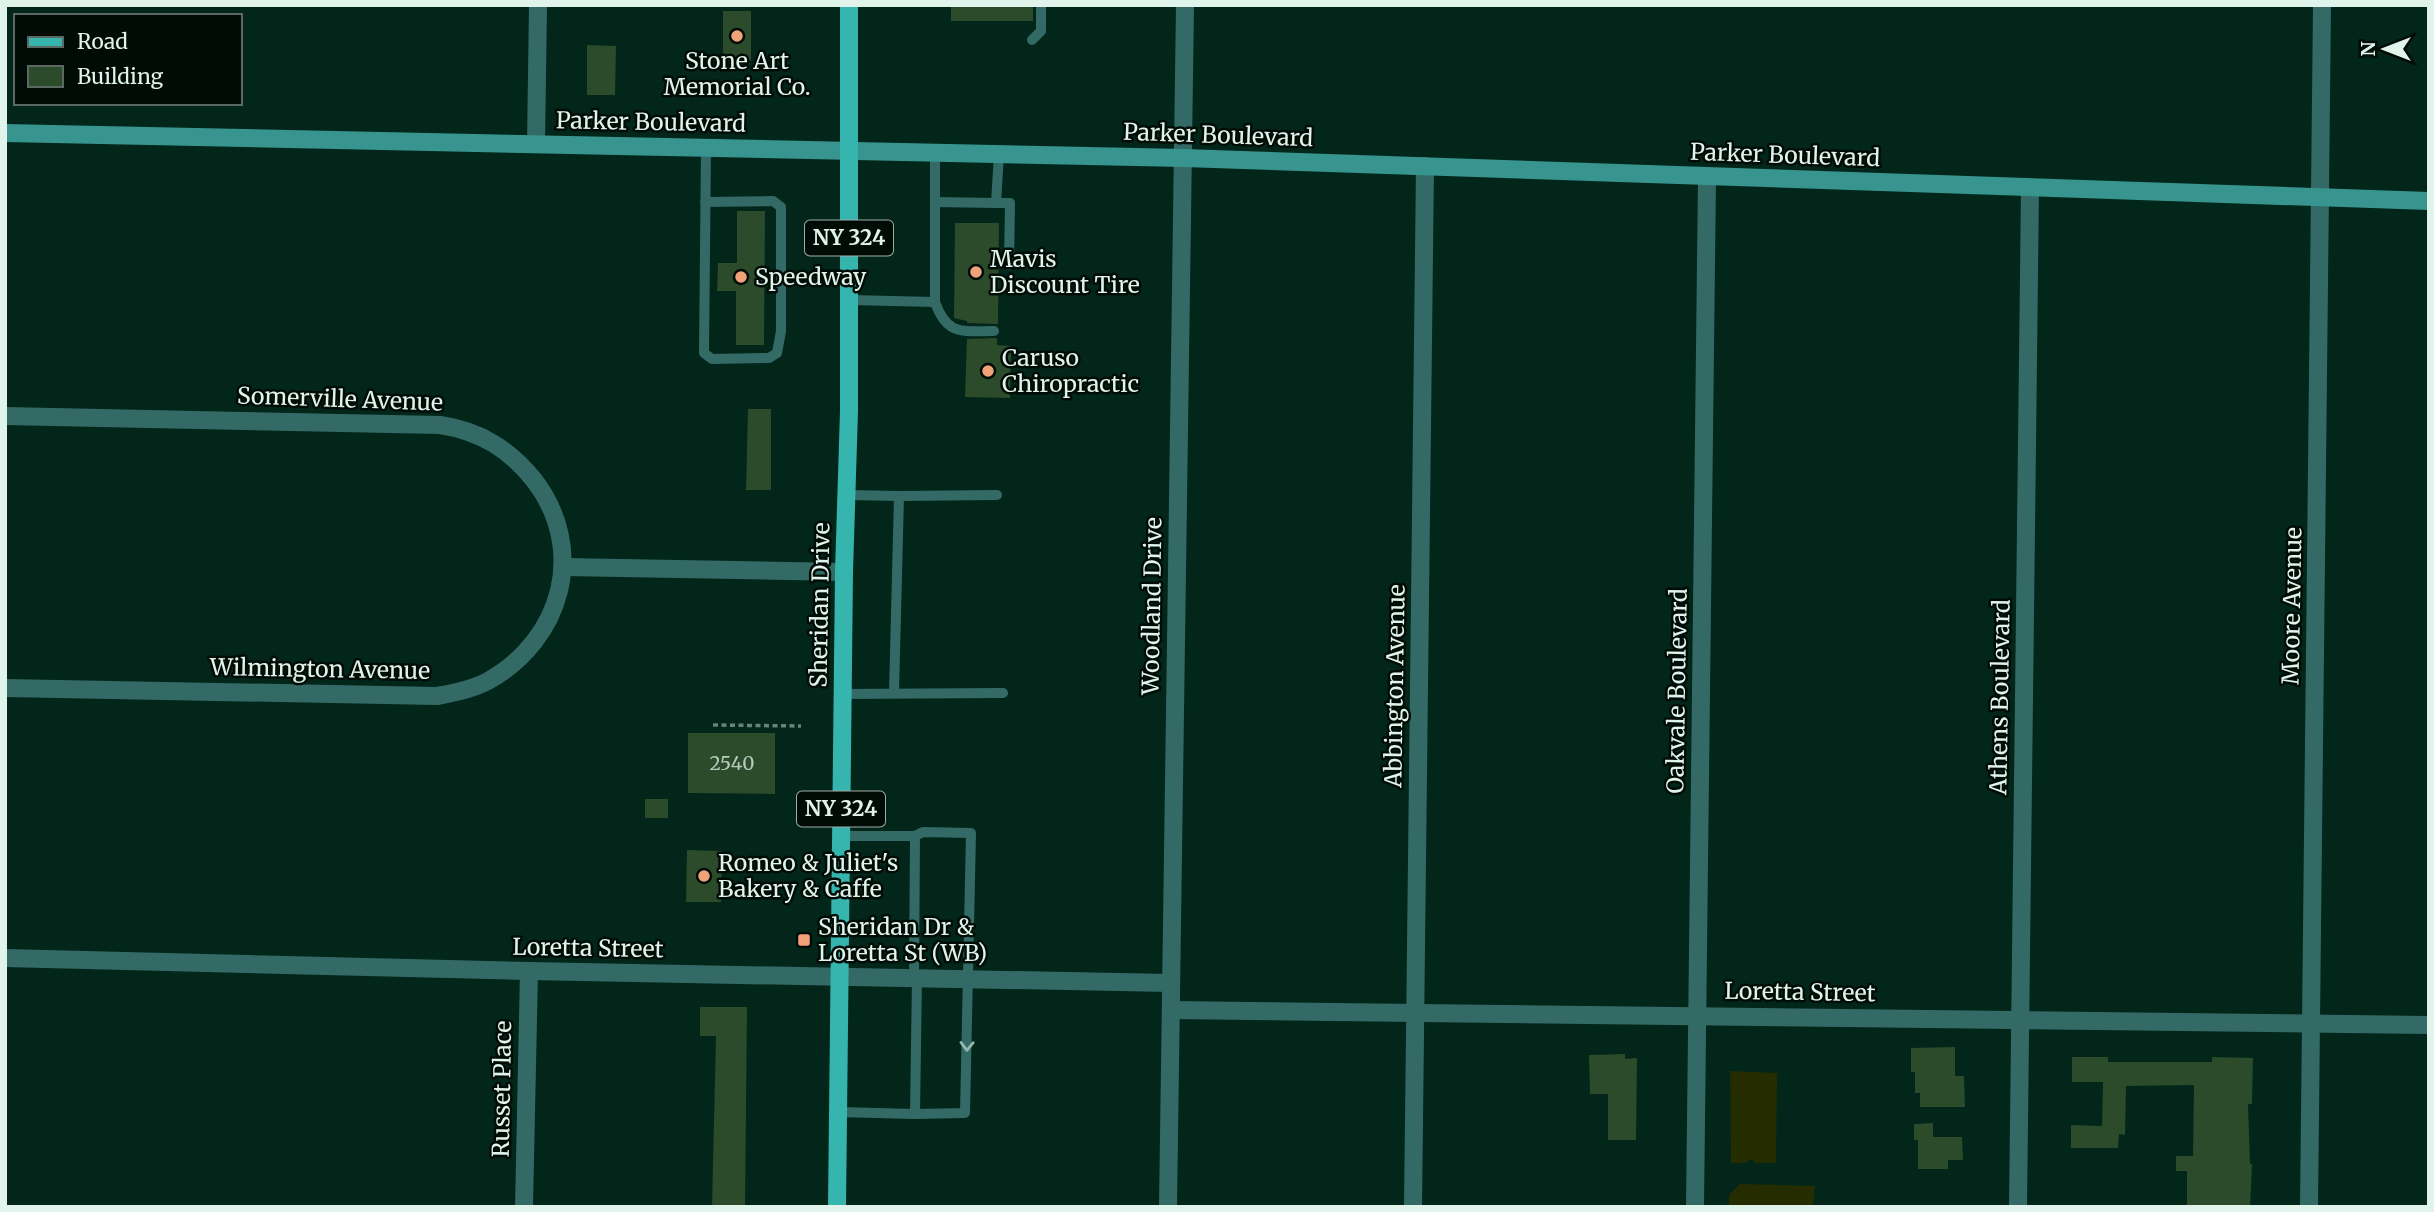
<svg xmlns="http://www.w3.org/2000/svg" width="2434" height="1212" font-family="Merriweather,serif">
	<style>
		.green { fill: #252d00 }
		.building { fill: #2b4b2a }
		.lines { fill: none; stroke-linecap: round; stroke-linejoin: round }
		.path { stroke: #678479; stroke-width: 3.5; stroke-dasharray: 5 3.5; stroke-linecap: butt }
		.lane { stroke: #346a66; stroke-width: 10 }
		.street { stroke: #346a66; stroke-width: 18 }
		.secondary { stroke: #38948f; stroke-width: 18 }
		.primary { stroke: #36b5af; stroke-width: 18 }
		.oneway { stroke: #93b6af }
		.poi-dot { fill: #f0a279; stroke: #010c07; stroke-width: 2.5 }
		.labels { text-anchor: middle; stroke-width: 5; stroke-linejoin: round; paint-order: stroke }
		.number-label { font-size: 19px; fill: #b4cabb }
		.shield { fill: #010c07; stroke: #9eaea7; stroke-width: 2 }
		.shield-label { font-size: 21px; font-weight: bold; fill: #e1f4eb }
		.poi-label { font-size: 23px; fill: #e1f4eb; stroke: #010c07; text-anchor: start }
		.street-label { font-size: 23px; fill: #e1f4eb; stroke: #010c07 }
	</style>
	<rect width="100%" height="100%" fill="#02261a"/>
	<g class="green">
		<path d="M1730 1071 1777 1073 1776 1163H1756L1751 1159 1745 1163H1731Z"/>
		<path d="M1740 1184 1815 1186 1813 1207H1729V1195Z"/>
	</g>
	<g class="building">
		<rect x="951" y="5" width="82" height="16"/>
		<rect x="723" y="11" width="28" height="50"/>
		<path d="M587 45 616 46 615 95H587Z"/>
		<path d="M737 211H765L764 345H736V291H717L718 263H737Z"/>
		<path d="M955 223H999L998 324 967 323V321L954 318Z"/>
		<path d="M997 338V345L1011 346 1010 398 965 397 967 339Z"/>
		<path d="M748 409H771V490H746Z"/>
		<path d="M688 733H775V794L688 793Z"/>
		<rect x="645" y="799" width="23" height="19"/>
		<path d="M687 850 722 851 721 902H686Z"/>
		<path d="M700 1007H747L745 1207H712L716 1036H700Z"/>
		<path d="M1955 1047V1076H1964L1965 1107H1920V1093H1915V1072H1911V1048Z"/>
		<path d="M1625 1054V1059L1637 1058 1636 1140H1608V1094H1590L1589 1055Z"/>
		<path d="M2072 1057H2108V1062H2212V1057L2253 1058 2252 1104H2248L2250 1164H2252L2250 1207H2187V1171H2176V1156H2193L2194 1085 2126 1086 2125 1135 2119 1134 2118 1148H2071V1125L2102 1126 2103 1082H2072Z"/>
		<path d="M1933 1123V1137H1962L1963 1160H1948V1169H1918V1140H1914V1124Z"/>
	</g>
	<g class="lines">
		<path class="path" d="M713 725 801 726"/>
		<g class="lane">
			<path d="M1032 40 1041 31V5"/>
			<path d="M705 202 773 201 781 207V331L777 353 769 358 712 359 704 353 706 147"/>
			<path d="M935 202 996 203 999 154"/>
			<path d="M996 203H1010L1009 265"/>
			<path d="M849 300 935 302V152"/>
			<path d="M935 302C947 336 962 331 994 331"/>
			<path d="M847 495 899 496"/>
			<path d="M894 693 899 496 997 495"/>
			<path d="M842 694 1003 693"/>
			<path d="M841 836H915L914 978"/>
			<path d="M838 1112 915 1114 917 978"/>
			<path d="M915 1114 965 1113 971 833 923 832 915 836"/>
		</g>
		<g class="street">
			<path d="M536 144 538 5"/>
			<path d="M5 416 440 425C480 431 509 449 534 480 587 549 563 639 488 681 473 689 455 693 437 696L5 688"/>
			<path d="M564 567 844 572"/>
			<path d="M5 958 529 971 1171 983"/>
			<path d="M1171 1010 2429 1025"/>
			<path d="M524 1207 529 971"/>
			<path d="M1168 1207 1185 5"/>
			<path d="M1413 1207 1425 166"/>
			<path d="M1695 1207 1707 177"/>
			<path d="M2018 1207 2030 188"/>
			<path d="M2309 1207 2322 5"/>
		</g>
		<path class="secondary" d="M5 133 1184 158 2429 201"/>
		<path class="primary" d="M837 1207 844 572 849 411V5"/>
	</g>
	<defs><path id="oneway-chevron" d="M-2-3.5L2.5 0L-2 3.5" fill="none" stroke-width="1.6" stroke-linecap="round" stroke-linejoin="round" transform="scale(1.75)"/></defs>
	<use class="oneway" href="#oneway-chevron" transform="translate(967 1046) rotate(91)"/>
	<g class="poi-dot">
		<circle cx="737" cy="36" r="7"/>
		<circle cx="976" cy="272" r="7"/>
		<circle cx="741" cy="277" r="7"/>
		<circle cx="988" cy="371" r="7"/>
		<circle cx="704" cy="876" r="7"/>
		<rect x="797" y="933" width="14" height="14" rx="3.5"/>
	</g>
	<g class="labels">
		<g class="number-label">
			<text x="732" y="770">2540</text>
		</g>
		<g class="shield">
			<rect x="805" y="220.5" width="88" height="35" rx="5"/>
			<rect x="797" y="791.5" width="88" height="35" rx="5"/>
		</g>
		<g class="shield-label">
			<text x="849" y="245">NY 324</text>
			<text x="841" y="816">NY 324</text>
		</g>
		<g class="poi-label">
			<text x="737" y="69" text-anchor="middle">Stone Art<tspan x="737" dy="26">Memorial Co.</tspan></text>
			<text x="990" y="267">Mavis<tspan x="990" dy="26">Discount Tire</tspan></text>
			<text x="755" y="285">Speedway</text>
			<text x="1002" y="366">Caruso<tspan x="1002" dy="26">Chiropractic</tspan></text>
			<text x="718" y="871">Romeo &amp; Juliet's<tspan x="718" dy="26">Bakery &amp; Caffe</tspan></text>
			<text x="818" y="935">Sheridan Dr &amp;<tspan x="818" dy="26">Loretta St (WB)</tspan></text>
		</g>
		<g class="street-label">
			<text transform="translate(651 122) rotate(1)" y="8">Parker Boulevard</text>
			<text transform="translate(1218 135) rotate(2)" y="8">Parker Boulevard</text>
			<text transform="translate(1785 155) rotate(2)" y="8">Parker Boulevard</text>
			<text transform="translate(340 399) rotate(2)" y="8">Somerville Avenue</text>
			<text transform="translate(820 605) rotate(-89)" y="8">Sheridan Drive</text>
			<text transform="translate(1152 606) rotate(-89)" y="8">Woodland Drive</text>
			<text transform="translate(2292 606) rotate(-89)" y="8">Moore Avenue</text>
			<text transform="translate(320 669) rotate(1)" y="8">Wilmington Avenue</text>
			<text transform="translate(1395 686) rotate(-89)" y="8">Abbington Avenue</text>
			<text transform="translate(1677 691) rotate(-89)" y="8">Oakvale Boulevard</text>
			<text transform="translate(2000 697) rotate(-89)" y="8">Athens Boulevard</text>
			<text transform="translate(588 948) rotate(1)" y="8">Loretta Street</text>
			<text transform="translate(1800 992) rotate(1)" y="8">Loretta Street</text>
			<text transform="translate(502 1089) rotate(-89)" y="8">Russet Place</text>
		</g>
	</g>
	<rect width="2434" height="1212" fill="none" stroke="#e1f4eb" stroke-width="14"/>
	<rect x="14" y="14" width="228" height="91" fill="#010c07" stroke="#5b6962" stroke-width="2"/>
	<rect x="28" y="37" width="35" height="10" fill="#36b5af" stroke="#5b6962" stroke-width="2"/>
	<text x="77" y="49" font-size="21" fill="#e1f4eb">Road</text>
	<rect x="28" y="66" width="35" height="21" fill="#2b4b2a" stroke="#5b6962" stroke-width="2"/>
	<text x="77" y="84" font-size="21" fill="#e1f4eb">Building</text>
	<g transform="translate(2385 49) rotate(270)" stroke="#010c07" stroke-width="5" paint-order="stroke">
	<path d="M0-5L12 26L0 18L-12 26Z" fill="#e1f4eb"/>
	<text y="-10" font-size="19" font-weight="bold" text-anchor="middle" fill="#e1f4eb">N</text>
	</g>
</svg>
